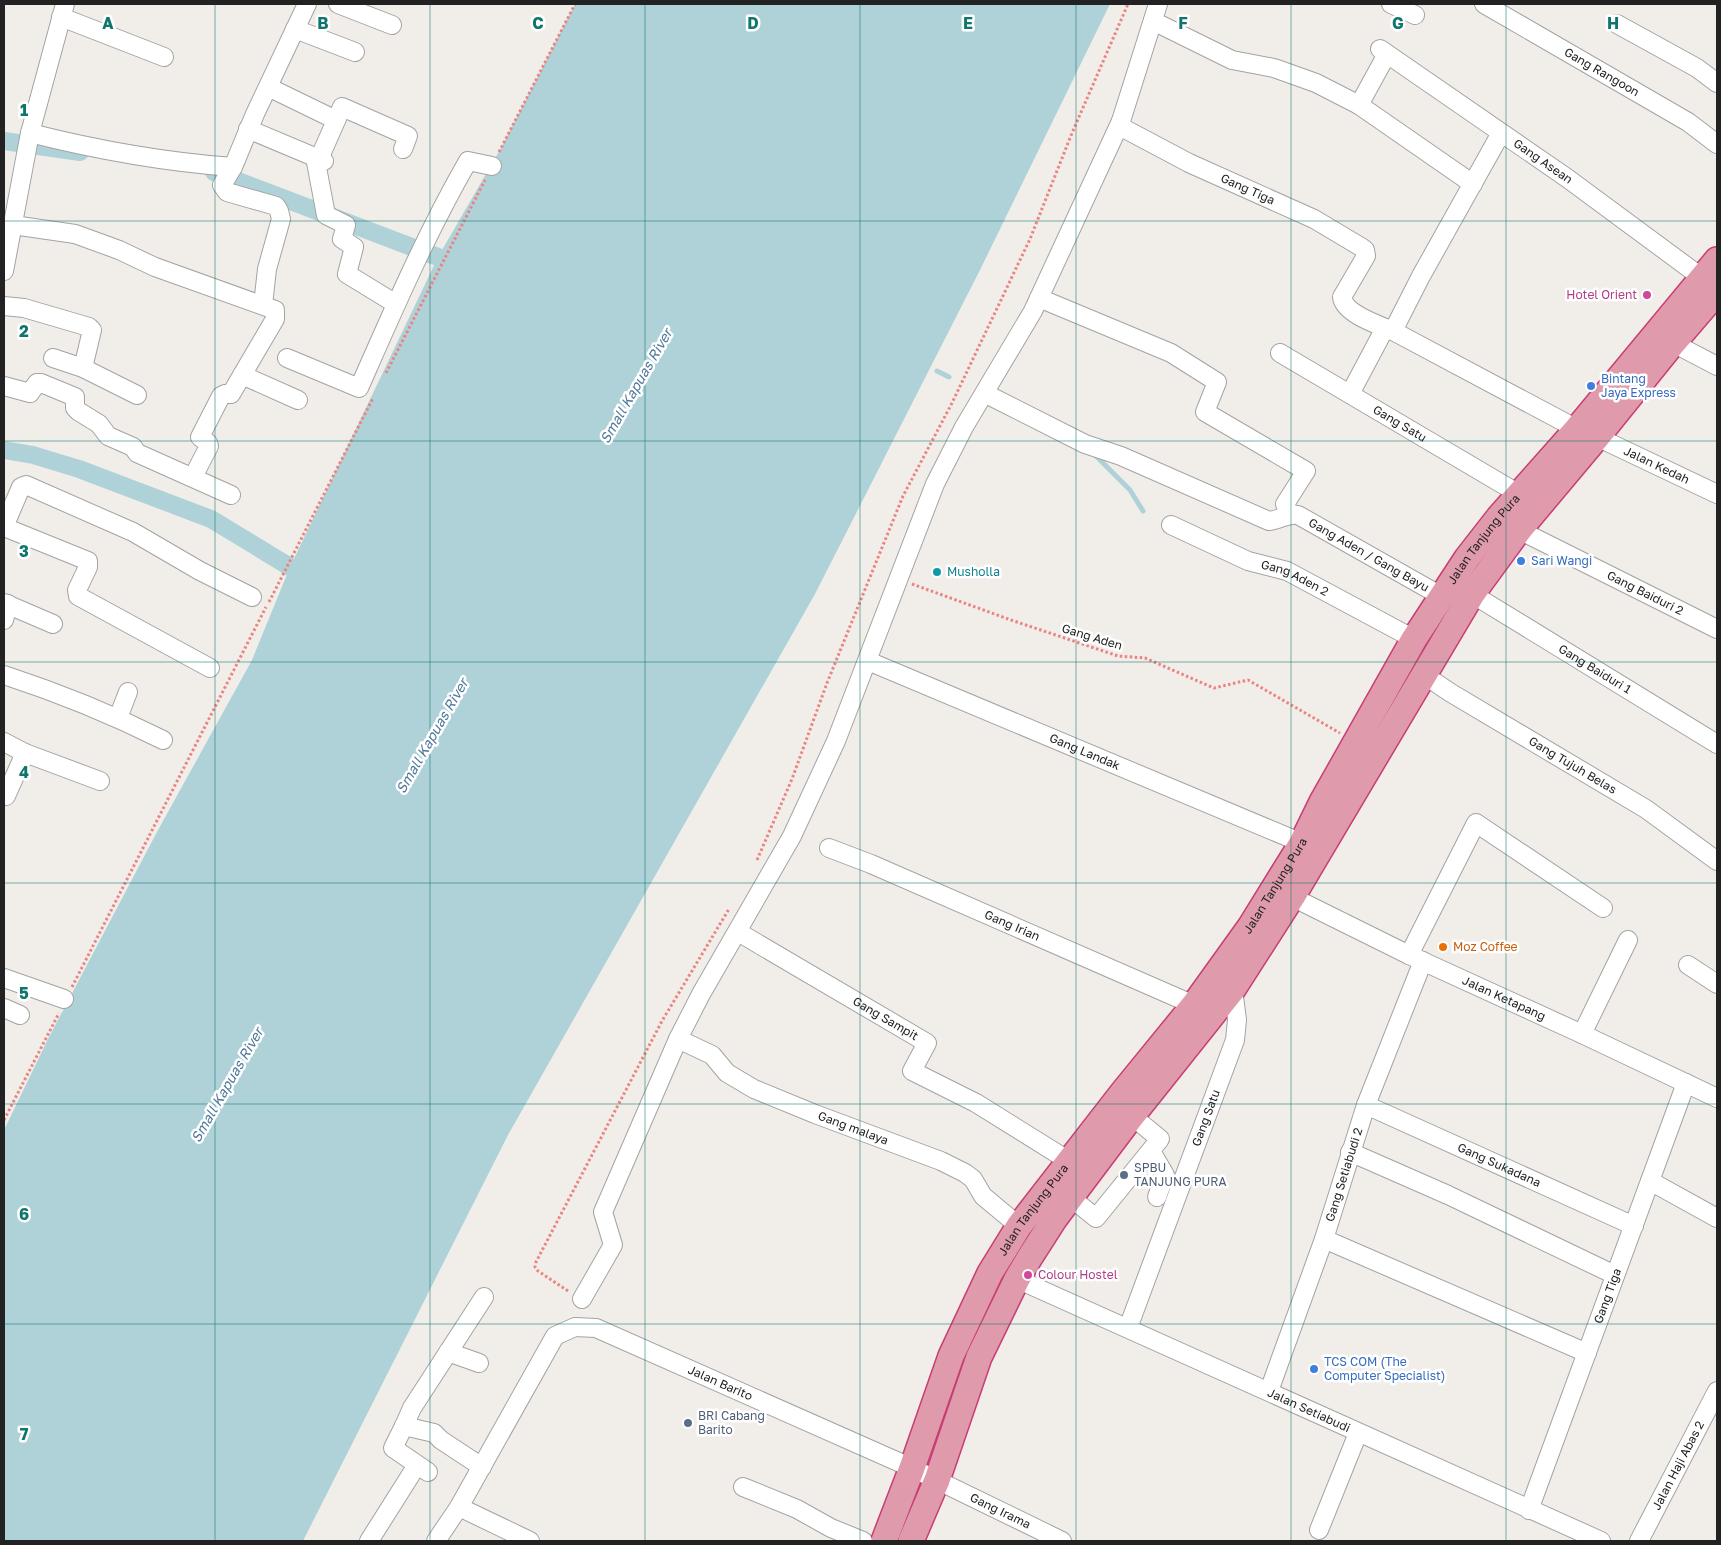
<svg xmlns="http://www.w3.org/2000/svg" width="1721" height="1545" font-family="'Golos Text',sans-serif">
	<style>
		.water { fill: #afd2d9 }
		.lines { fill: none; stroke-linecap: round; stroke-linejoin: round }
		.stream { stroke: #afd2d9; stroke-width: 5 }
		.canal { stroke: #afd2d9; stroke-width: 18 }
		.minor-casing { stroke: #a3a3a3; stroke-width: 20 }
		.highway-casing { stroke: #c93c76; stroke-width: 28 }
		.path { stroke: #eb8480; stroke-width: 3; stroke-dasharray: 2.5 2.5; stroke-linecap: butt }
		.minor { stroke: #fff; stroke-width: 18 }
		.highway { stroke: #df9bac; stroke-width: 25 }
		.grid { fill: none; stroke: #0f766e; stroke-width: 1; stroke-opacity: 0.55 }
		.hotel-dot { fill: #d1479c; stroke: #fff; stroke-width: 2 }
		.shop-dot { fill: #3f7fe0; stroke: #fff; stroke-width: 2 }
		.culture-dot { fill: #0f9aa8; stroke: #fff; stroke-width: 2 }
		.food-dot { fill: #e8710a; stroke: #fff; stroke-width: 2 }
		.service-dot { fill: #5c6f8a; stroke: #fff; stroke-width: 2 }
		.labels { text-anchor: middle; stroke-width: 5; stroke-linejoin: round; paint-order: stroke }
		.street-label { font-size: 12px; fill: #222; stroke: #fff }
		.hotel-label { font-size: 12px; fill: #b23c85; stroke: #fff; text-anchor: end }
		.shop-label { font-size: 12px; fill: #366cbe; stroke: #fff; text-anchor: start }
		.culture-label { font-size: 12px; fill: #0d838f; stroke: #fff; text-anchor: start }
		.food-label { font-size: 12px; fill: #c56008; stroke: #fff; text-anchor: start }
		.service-label { font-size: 12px; fill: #4e5e75; stroke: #fff; text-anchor: start }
		.water-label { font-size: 14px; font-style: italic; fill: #507999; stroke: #fff }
		.grid-label { font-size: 16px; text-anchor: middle; font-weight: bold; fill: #0f766e; stroke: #fff; stroke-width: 5; stroke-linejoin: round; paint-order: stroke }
	</style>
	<rect width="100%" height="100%" fill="#f1eeea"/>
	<path class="water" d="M575 4H1110L980 270 815 594 508 1135 303 1541H4V1130L49 1037 158 830 252 660 290 567 438 257 501 148Z"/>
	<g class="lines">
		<g class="stream">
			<path d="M937 371 949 377"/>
			<path d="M1096 456 1130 490 1143 511"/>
		</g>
		<g class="canal">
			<path d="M4 141 80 152"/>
			<path d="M214 172 438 257"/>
			<path d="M4 450 33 455 79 469 211 519 290 567"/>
		</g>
		<defs>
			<g id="minor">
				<path d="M338 4 392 25"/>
				<path id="s1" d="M1158 4 1121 121 1123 128 1189 163 1314 219 1361 247 1365 250 1366 256 1342 297C1344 314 1379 325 1393 331"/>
				<path d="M1391 4 1415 15"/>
				<path id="s2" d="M1484 4 1688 122 1717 144"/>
				<path d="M61 17 164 57"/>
				<path d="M1153 21 1232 60 1274 68 1316 83 1359 105"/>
				<path d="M1617 24 1697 68 1717 83"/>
				<path d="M295 29 355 52"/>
				<path id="s3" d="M1380 49 1567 178 1701 277"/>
				<path d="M1387 54 1359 105 1473 184"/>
				<path d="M268 87 336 120"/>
				<path d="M248 129 324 161"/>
				<path d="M30 133C97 150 164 162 233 167"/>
				<path d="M1501 133 1421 276 1393 331 1577 429"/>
				<path d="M315 157 326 215 346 225 342 239 354 247 347 274 396 304"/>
				<path d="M319 159 342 107 408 136 403 149"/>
				<path d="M13 225 75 234 119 250 155 267 275 310V319L231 394H225L221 396 200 437 208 443 209 446 193 477"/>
				<path d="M4 271 30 133 65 4"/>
				<path d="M1039 298 1171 353 1217 382 1205 412 1306 471 1285 504 1290 515"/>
				<path d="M263 305 267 269 281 219 279 211 276 206 227 192 222 185 233 167 255 114 307 4"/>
				<path d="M4 306 24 308 89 327 92 330 83 368"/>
				<path d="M1673 343 1717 366"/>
				<path id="s4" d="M1280 353 1519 494"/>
				<path d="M53 358 83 368 137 395"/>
				<path d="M287 358 359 388C393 311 426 234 468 161L492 166"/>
				<path d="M242 375 298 400"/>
				<path d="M4 386 30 393 37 383H41L75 397V408L78 411 99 424 108 436 133 447 137 453 231 495"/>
				<path d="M1350 394 1385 328"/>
				<path id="s5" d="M992 397 1085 444 1121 456 1269 521C1279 520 1288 513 1298 515L1441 596"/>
				<path id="s6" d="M1597 437 1717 494"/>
				<path id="s7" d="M1171 525 1248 561 1287 571 1414 639"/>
				<path d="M4 527 21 487 26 485 133 532 200 571 252 597"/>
				<path d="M4 527 88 561V567L77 590 78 596 210 668"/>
				<path id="s8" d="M1519 530 1717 629"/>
				<path id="s9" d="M1472 594 1717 744"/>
				<path d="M4 603 53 624"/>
				<path d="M4 620 8 604"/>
				<path id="s10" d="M868 661 1302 843"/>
				<path d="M4 675C59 693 111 714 163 740"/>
				<path id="s11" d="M1424 675 1451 693 1646 809 1717 861"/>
				<path d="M118 718 128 692"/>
				<path d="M4 742 25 753 100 781"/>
				<path d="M6 796 25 753"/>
				<path id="s12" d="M829 848 871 864 1194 1005"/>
				<path id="s13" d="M1292 897 1409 955 1582 1034 1717 1098"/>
				<path id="s14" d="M738 932 927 1043 912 1071 976 1103 1069 1161"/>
				<path d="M1409 955 1476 823 1603 908"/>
				<path d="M1688 965 1717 984"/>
				<path d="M4 978 64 999"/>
				<path d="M4 1008 20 1015"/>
				<path d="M1582 1034 1628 940"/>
				<path id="s15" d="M678 1039 712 1055 727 1073 754 1089 815 1114 941 1161 965 1173 973 1179 983 1196 1019 1226"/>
				<path id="s16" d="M1366 1105 1634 1226"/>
				<path d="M1151 1151 1165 1175 1157 1197"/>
				<path d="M1350 1152 1448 1195 1615 1275"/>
				<path d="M1650 1181 1717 1218"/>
				<path d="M1070 1197 1096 1218 1160 1139 1132 1116"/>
				<path d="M1324 1239 1587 1353"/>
				<path id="s17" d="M1017 1279C1212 1366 1406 1455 1601 1541"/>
				<path d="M582 1299 613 1245 603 1212 678 1039 701 994 792 836 836 741 935 484 964 427 1033 311 1121 121"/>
				<path id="s18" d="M1128 1328 1235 1040 1237 1020 1233 989"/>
				<path d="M448 1352 479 1363"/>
				<path id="s19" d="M1269 1391 1324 1239 1366 1105 1423 961"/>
				<path d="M404 1426 393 1448 428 1472"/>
				<path d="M482 1467 441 1440 434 1433 404 1426 412 1408 484 1297"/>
				<path d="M743 1487 797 1509 831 1528 863 1541"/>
				<path d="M459 1507 530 1541"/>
				<path id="s20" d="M1529 1510 1686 1083"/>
				<path d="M1319 1530 1358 1433"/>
				<path d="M369 1541 417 1465"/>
				<path id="s21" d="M436 1541 459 1507 555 1336 575 1327 596 1328 912 1468 1062 1541"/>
				<path id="s22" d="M1639 1541 1717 1391"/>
			</g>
			<g id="highway">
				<path id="s23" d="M884 1541 912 1468 951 1356 990 1273 1019 1226 1123 1092 1194 1005 1250 927 1302 843 1322 802 1414 639 1467 558 1499 517 1577 429 1717 260"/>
				<path d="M911 1541 937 1480 979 1357 1017 1279 1030 1257 1055 1218 1131 1117 1233 989 1292 897 1472 594 1519 530 1597 437 1673 343 1717 292"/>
			</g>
		</defs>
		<use href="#minor" class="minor-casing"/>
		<use href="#highway" class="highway-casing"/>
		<g class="path">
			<path d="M499 152 575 4"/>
			<path d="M386 373 485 180"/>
			<path d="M912 584 1011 620 1118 656 1145 658 1214 688 1248 680 1340 733"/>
			<path d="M269 602 373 398"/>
			<path d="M757 860 792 779 827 683 903 496 952 403 1030 239 1072 133 1128 4"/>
			<path d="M72 987 266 607"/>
			<path d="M4 1120 59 1013"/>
			<path d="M568 1291 538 1271 535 1267 536 1262 662 1021 729 909"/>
		</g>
		<use href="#minor" class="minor"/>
		<use href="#highway" class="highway"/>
	</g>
	<path class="grid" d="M215 4V1541M430 4V1541M645 4V1541M860 4V1541M1076 4V1541M1291 4V1541M1506 4V1541M4 221H1717M4 441H1717M4 662H1717M4 883H1717M4 1104H1717M4 1324H1717"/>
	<g class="hotel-dot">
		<circle cx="1647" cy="295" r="5"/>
		<circle cx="1028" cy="1275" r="5"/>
	</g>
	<g class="shop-dot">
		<circle cx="1591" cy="386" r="5"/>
		<circle cx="1521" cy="561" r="5"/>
		<circle cx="1314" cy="1369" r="5"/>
	</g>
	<circle class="culture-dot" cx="937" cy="572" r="5"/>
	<circle class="food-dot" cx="1443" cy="947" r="5"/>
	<g class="service-dot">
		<circle cx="1124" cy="1175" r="5"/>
		<circle cx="688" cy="1423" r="5"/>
	</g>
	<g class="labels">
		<g class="street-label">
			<text dy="4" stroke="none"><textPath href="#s2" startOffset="136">Gang Rangoon</textPath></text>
			<text dy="4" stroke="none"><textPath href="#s3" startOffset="198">Gang Asean</textPath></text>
			<text dy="4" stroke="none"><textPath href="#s1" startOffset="269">Gang Tiga</textPath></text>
			<text dy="4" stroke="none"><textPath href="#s4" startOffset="139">Gang Satu</textPath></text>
			<text dy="4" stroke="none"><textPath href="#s6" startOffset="66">Jalan Kedah</textPath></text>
			<text dy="4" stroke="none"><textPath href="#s23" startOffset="1175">Jalan Tanjung Pura</textPath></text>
			<text dy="4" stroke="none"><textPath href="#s5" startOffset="415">Gang Aden / Gang Bayu</textPath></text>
			<text dy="4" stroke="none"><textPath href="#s7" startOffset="135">Gang Aden 2</textPath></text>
			<text dy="4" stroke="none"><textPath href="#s8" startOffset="141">Gang Baiduri 2</textPath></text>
			<text transform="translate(1092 637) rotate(17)" y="4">Gang Aden</text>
			<text dy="4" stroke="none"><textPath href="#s9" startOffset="144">Gang Baiduri 1</textPath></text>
			<text dy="4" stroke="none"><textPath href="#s10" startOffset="235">Gang Landak</textPath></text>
			<text dy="4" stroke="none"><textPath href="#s11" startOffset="174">Gang Tujuh Belas</textPath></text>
			<text dy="4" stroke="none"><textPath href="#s23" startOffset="770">Jalan Tanjung Pura</textPath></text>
			<text dy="4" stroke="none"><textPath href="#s12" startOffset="199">Gang Irian</textPath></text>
			<text dy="4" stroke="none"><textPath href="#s13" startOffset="235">Jalan Ketapang</textPath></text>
			<text dy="4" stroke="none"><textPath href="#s14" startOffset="171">Gang Sampit</textPath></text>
			<text dy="4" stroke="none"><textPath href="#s18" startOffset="224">Gang Satu</textPath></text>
			<text dy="4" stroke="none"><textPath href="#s15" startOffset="199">Gang malaya</textPath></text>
			<text dy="4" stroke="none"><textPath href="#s16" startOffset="146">Gang Sukadana</textPath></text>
			<text dy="4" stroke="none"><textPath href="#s19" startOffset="229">Gang Setiabudi 2</textPath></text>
			<text dy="4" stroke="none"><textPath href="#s23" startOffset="365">Jalan Tanjung Pura</textPath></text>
			<text dy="4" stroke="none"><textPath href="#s20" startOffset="228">Gang Tiga</textPath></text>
			<text dy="4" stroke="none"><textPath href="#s21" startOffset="416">Jalan Barito</textPath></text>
			<text dy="4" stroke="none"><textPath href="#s17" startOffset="320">Jalan Setiabudi</textPath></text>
			<text dy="4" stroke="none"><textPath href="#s22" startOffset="85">Jalan Haji Abas 2</textPath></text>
			<text dy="4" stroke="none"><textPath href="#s21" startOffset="724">Gang Irama</textPath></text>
		</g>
		<g class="hotel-label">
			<text x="1637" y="299">Hotel Orient</text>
			<text x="1038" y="1279" text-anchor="start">Colour Hostel</text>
		</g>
		<g class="shop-label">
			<text x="1601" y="383">Bintang<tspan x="1601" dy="14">Jaya Express</tspan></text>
			<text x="1531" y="565">Sari Wangi</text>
			<text x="1324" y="1366">TCS COM (The<tspan x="1324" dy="14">Computer Specialist)</tspan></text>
		</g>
		<g class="culture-label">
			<text x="947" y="576">Musholla</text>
		</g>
		<g class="food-label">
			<text x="1453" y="951">Moz Coffee</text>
		</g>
		<g class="service-label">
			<text x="1134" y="1172">SPBU<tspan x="1134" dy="14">TANJUNG PURA</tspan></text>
			<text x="698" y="1420">BRI Cabang<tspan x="698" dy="14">Barito</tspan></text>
		</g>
		<g class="water-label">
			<text transform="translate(636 386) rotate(-60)" y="5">Small Kapuas River</text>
			<text transform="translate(432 736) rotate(-60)" y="5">Small Kapuas River</text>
			<text transform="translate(227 1085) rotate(-60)" y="5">Small Kapuas River</text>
		</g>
	</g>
	<g class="grid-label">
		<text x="108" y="29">A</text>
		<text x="323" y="29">B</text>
		<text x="538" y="29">C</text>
		<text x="753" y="29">D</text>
		<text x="968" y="29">E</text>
		<text x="1183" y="29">F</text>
		<text x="1398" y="29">G</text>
		<text x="1613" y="29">H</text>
		<text x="24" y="116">1</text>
		<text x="24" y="337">2</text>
		<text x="24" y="557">3</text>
		<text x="24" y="778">4</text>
		<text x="24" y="999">5</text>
		<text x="24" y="1220">6</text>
		<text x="24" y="1440">7</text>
	</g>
	<rect width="1721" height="1545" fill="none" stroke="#222222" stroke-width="10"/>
</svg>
